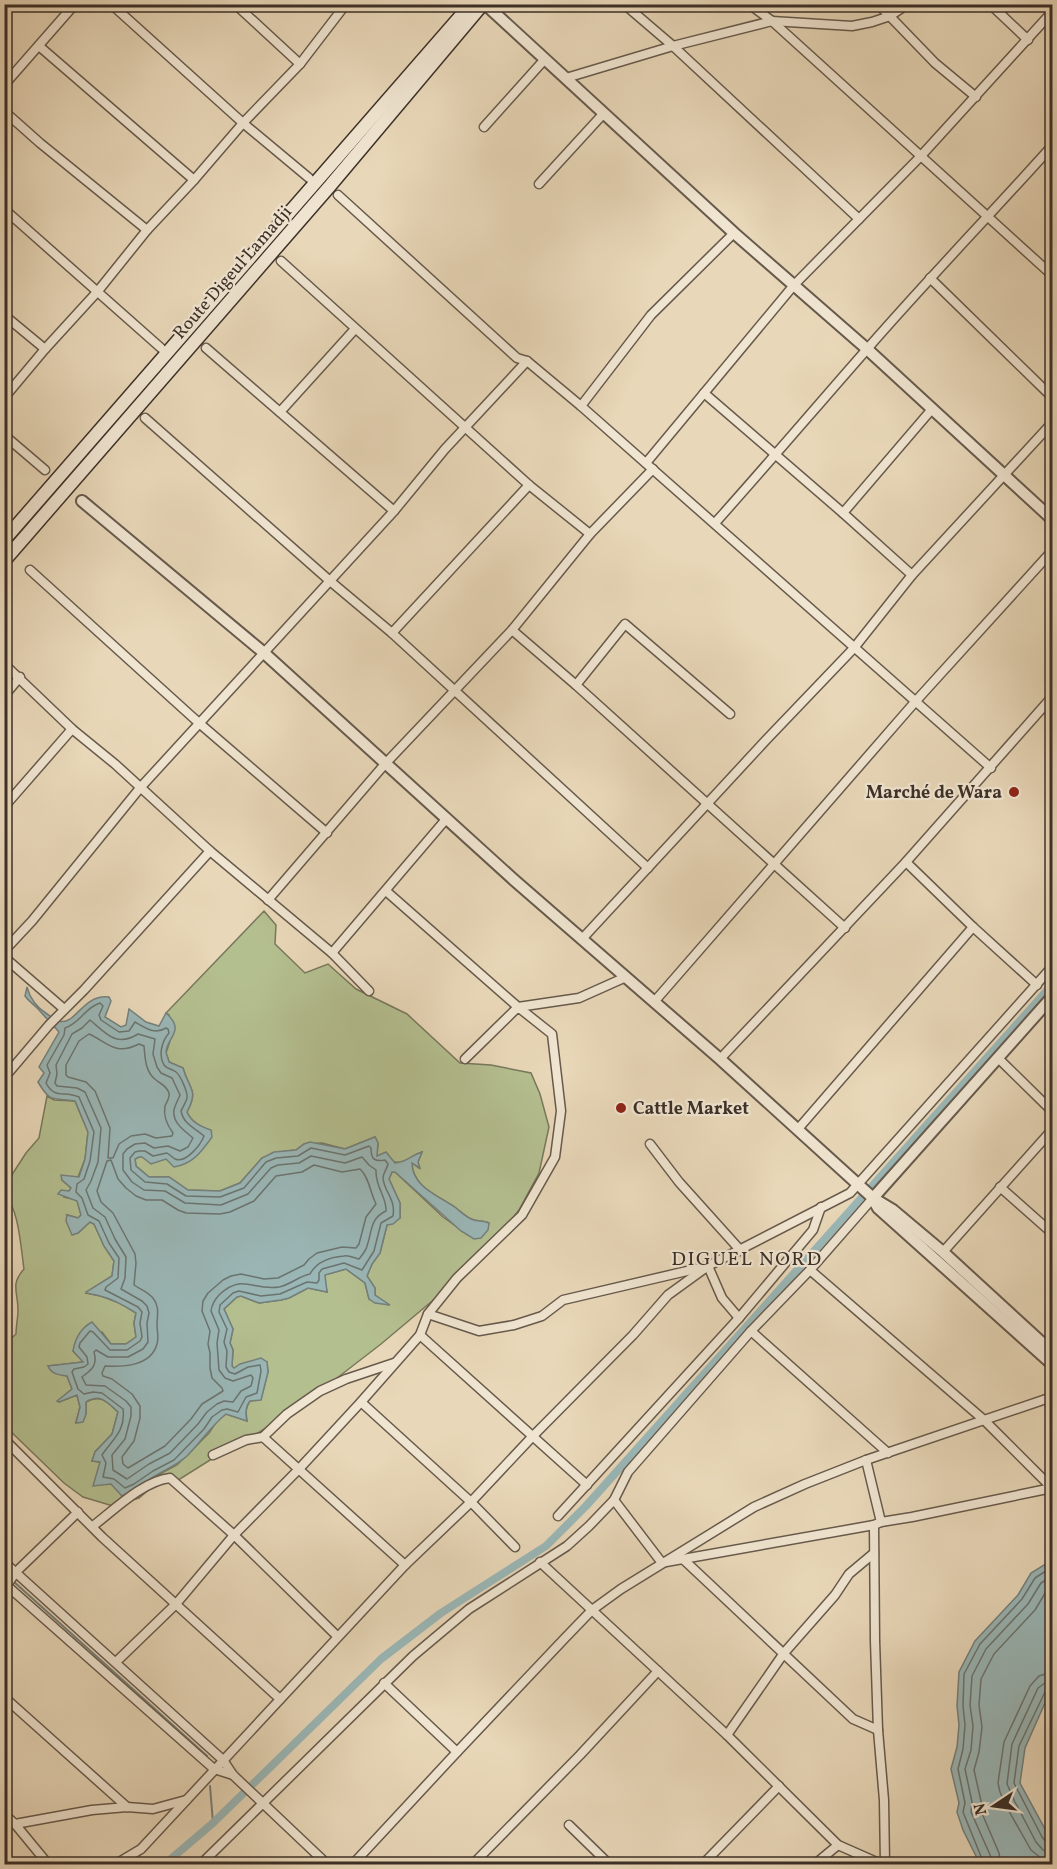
<svg xmlns="http://www.w3.org/2000/svg" width="1057" height="1869" font-family="Vollkorn,serif">
	<style>
		.green { fill: #b4bf90; stroke: #78785c; stroke-width: 1.5 }
		.water { fill: #9ab7b7; stroke: #74817e; stroke-width: 1.5 }
		.lines { fill: none; stroke-linecap: round; stroke-linejoin: round }
		.shore { stroke: #6b7470; stroke-width: 1.5 }
		.stream { stroke: #74817e; stroke-width: 2 }
		.canal { stroke: #9ab7b7; stroke-width: 8 }
		.minor-casing { stroke: #675a4c; stroke-width: 11 }
		.tertiary-casing { stroke: #675a4c; stroke-width: 14 }
		.secondary-casing { stroke: #3c3028; stroke-width: 15 }
		.minor { stroke: #f0e5d1; stroke-width: 8 }
		.tertiary { stroke: #f0e5d1; stroke-width: 10 }
		.secondary { stroke: #f0e5d1; stroke-width: 12 }
		.poi-dot { fill: #8f2418; stroke: #f0e5d1; stroke-width: 2 }
		.labels { text-anchor: middle; stroke-width: 4.5; stroke-linejoin: round; paint-order: stroke }
		.street-label { font-size: 18px; fill: #3c3028; stroke: #f0e5d1 }
		.poi-label { font-size: 18px; font-weight: bold; fill: #3c3028; stroke: #f0e5d1; text-anchor: end }
		.neighbourhood-label { font-size: 20px; letter-spacing: 1.5px; fill: #3c3028; stroke: #f0e5d1 }
	</style>
	<rect width="100%" height="100%" fill="#e8d7b8"/>
	<filter id="stains"><feTurbulence type="fractalNoise" baseFrequency=".00333" numOctaves="4"/><feColorMatrix values="0 0 0 0 .2 0 0 0 0 .09 0 0 0 0 .02 0 0 0 .5 -.17"/></filter>
	<radialGradient id="worn" r=".72"><stop offset=".6" stop-color="#630" stop-opacity="0"/><stop offset="1" stop-color="#630" stop-opacity=".3"/></radialGradient>
	<path class="green" d="M264 911 276 925 275 944 305 973 328 964 356 989 407 1014 460 1063 491 1065 531 1073 540 1094 549 1127 539 1173 519 1210 491 1247 456 1281 381 1344 315 1395 252 1437 234 1445 172 1484 159 1481 139 1498 113 1506 83 1497 64 1483 5 1426V1344L16 1334C16 1326 18 1318 18 1310 18 1291 10 1285 24 1269 21 1250 19 1208 5 1196L4 1187 26 1153 39 1138 47 1096 54 1100 75 1101 88 1132 85 1159 78 1177 62 1180 71 1188 64 1197 77 1200 81 1215 78 1218 67 1215 78 1233 90 1222 94 1224 104 1246 114 1261 112 1276 86 1293 101 1296 122 1304 136 1313 134 1323 136 1337 126 1344H111L102 1332 73 1351 84 1362 49 1366 67 1376 72 1389 58 1401 59 1402 77 1395 80 1407 76 1422 86 1414V1402C101 1394 107 1402 118 1412L112 1434 95 1452 92 1461 101 1462 112 1484 137 1489 156 1476 177 1465 209 1433 217 1421 226 1414 247 1421C246 1413 245 1408 250 1401L261 1399 268 1372 267 1362 234 1369 232 1366 233 1350 230 1343 233 1329 224 1309 237 1297 241 1296 259 1303 281 1300 289 1298 308 1288 327 1292 324 1275 346 1269 365 1283 369 1299 389 1305 375 1295V1288L367 1276 372 1264 380 1253 387 1225 400 1218V1203L389 1179 392 1172H395L443 1217 468 1235 488 1226 489 1223C483 1220 477 1222 471 1219 465 1216 461 1212 456 1208 439 1196 412 1187 412 1163L419 1168 418 1162 422 1152C415 1154 413 1156 408 1160 399 1166 387 1160 377 1156L378 1143 375 1137 345 1149 322 1143 304 1144 296 1150 286 1151 262 1158 240 1183 220 1191 188 1190 169 1177H149L136 1166 135 1159 139 1157 142 1156 151 1163 211 1131C201 1127 191 1122 187 1112 199 1089 189 1090 183 1068L169 1062 166 1053 170 1041 169 1015 166 1013Z"/>
	<g class="water">
		<path d="M27 987C30 999 36 1007 47 1014 50 1016 55 1020 59 1021 76 1026 82 994 109 997L111 1001 105 1017 121 1027 126 1025 129 1009 146 1022 159 1026 166 1013C186 1031 167 1037 166 1052 166 1053 169 1061 169 1062L183 1068C189 1090 199 1089 187 1112 191 1122 201 1127 211 1130L212 1137C201 1152 193 1164 174 1167L166 1159 151 1164 142 1157H139L135 1159 136 1166 149 1177H169L188 1190 220 1191 240 1183 262 1158 274 1152 296 1150 304 1144 310 1142 345 1149 375 1137 378 1143 377 1156 386 1152 395 1163C408 1162 411 1155 422 1152L418 1162 420 1168 412 1163C412 1187 439 1196 456 1208 461 1212 465 1216 471 1219 477 1222 483 1220 489 1223L488 1230 481 1238 474 1239 461 1231 395 1172H392L389 1179 400 1203V1218L393 1224 387 1225 380 1253 372 1264 367 1276 375 1288V1295L390 1305 375 1303 369 1299 365 1283 346 1269 325 1275 327 1292 308 1288 289 1298 281 1300 259 1303 241 1296 237 1297 224 1309 233 1329 230 1343 233 1350 232 1366 234 1368 240 1364 261 1358 267 1362 268 1372 261 1400 250 1401C245 1407 245 1413 247 1421L226 1414C211 1426 200 1443 187 1456 177 1465 166 1469 155 1476 144 1483 135 1490 122 1496L111 1484 93 1486 100 1462 92 1461 95 1452 112 1434 118 1412C107 1402 101 1393 86 1402V1414L83 1422 76 1423 80 1407 77 1395 59 1402 57 1401 72 1389 67 1376C59 1375 51 1374 48 1366L83 1362 73 1351C75 1339 81 1328 92 1322L111 1344H126L136 1337 134 1323 136 1313C125 1306 113 1299 100 1296 94 1294 90 1295 86 1292L112 1276 114 1261 104 1246 94 1224 90 1222 78 1233 72 1235 66 1221 67 1215 78 1218 81 1215 77 1201 58 1194 61 1190 69 1191 71 1188 62 1180 61 1175 79 1177 85 1159 88 1132 75 1101C52 1097 51 1104 38 1082L44 1073 39 1067 59 1032C52 1024 45 1017 39 1010 34 1004 29 1002 25 996Z"/>
		<path d="M1052 1560V1687L1025 1748 1020 1783 1052 1842V1864H980L963 1830 957 1812 959 1803 951 1769 957 1747 959 1725 957 1706 959 1672 975 1641 1018 1595 1031 1573Z"/>
	</g>
	<g class="lines">
		<g class="shore">
			<path d="M100 1003 103 1006 99 1015 101 1020 119 1032 129 1031 135 1022C145 1028 155 1035 166 1028L168 1029 169 1033C162 1041 158 1055 164 1065 167 1069 172 1069 176 1072 181 1076 188 1093 187 1098 186 1102 183 1107 181 1111 184 1125 195 1128 204 1136 201 1144 186 1164 175 1159 172 1157 170 1155 167 1153L153 1156 145 1151H139L135 1152 130 1158 131 1170 145 1182 167 1184 186 1196 220 1197 244 1188 266 1162 276 1158 298 1156 311 1148 345 1155 369 1146 371 1148C371 1159 374 1162 385 1160L388 1164C387 1169 383 1173 383 1178 384 1192 396 1199 393 1216L381 1223 374 1251 362 1270 344 1263 322 1269 319 1273V1280L317 1283 307 1282 280 1294 261 1296 239 1291 233 1293 220 1305 219 1312 227 1329 224 1342 227 1351 226 1367 229 1372 235 1374 248 1367 260 1365 261 1371 257 1393 246 1397 238 1412 227 1409 222 1410 212 1417 204 1429 174 1460 153 1471 134 1484 125 1488 114 1479 103 1477 106 1463 102 1455C112 1440 126 1431 123 1409L102 1393 93 1392 84 1394 78 1389 72 1372 74 1369 84 1367 88 1364 87 1357 79 1347 80 1343 90 1331 93 1332 110 1350H127L140 1341 142 1337 140 1323 142 1312 138 1307 105 1290 106 1287 118 1278 119 1258 109 1243 99 1221 88 1215 82 1198 76 1192 77 1184 84 1179 90 1161 94 1132 79 1097C64 1090 55 1100 46 1083L50 1073 47 1065 64 1035 65 1028C82 1022 84 1008 100 1003Z"/>
			<path d="M90 1020C106 1033 116 1048 138 1034L155 1039 153 1054 157 1067 161 1073 172 1078 180 1095C178 1100 175 1105 174 1110 172 1123 185 1131 193 1138L188 1147 180 1151 168 1146 154 1148 145 1143 135 1144 127 1149 123 1154V1170L132 1182 144 1190 165 1191 185 1203 221 1205 248 1194 271 1168 278 1165 299 1163 311 1156 345 1163 362 1157 369 1165 376 1170C375 1187 387 1197 386 1211 370 1218 372 1232 367 1246 366 1251 362 1255 359 1259 354 1258 349 1255 344 1256 331 1257 317 1261 310 1274 299 1276 290 1285 279 1287 253 1291 243 1273 220 1294 215 1299 212 1303 211 1311L219 1330 217 1343 219 1370 225 1378 233 1381 251 1375 253 1378 251 1386 241 1391 233 1402 224 1401 217 1404 207 1412 198 1424 170 1453 149 1464 127 1479 113 1470 112 1455 125 1439 131 1416V1407L126 1401 105 1386 86 1385 82 1377C91 1370 98 1366 94 1352L96 1350 108 1357H128L143 1349 148 1342 147 1323 149 1313 147 1306 142 1301 121 1289 125 1278 126 1257 115 1239 105 1217 93 1208 86 1190 91 1181 98 1162 101 1128 85 1092 77 1088 57 1086 55 1083 57 1074 56 1065 72 1034 82 1028Z"/>
			<path d="M89 1034C109 1043 115 1056 139 1044L144 1046C145 1057 145 1072 156 1080 162 1085 166 1085 169 1093 170 1098 167 1101 165 1106 163 1116 167 1125 173 1133L172 1136 156 1138 145 1134 131 1136 119 1144 113 1158H108L110 1128 95 1091 86 1082 68 1077 66 1075V1065L79 1041Z"/>
			<path d="M111 1160 118 1179 126 1188 136 1196 146 1200H162L178 1210 186 1213 220 1214 230 1212 254 1201 276 1176 302 1172 314 1165 342 1172 360 1169C369 1177 370 1192 376 1204L366 1217 359 1244 356 1248 342 1247 317 1253 309 1259 304 1265 278 1278 264 1279 241 1274 231 1276 223 1280 208 1293 203 1301 202 1311 210 1331 208 1344 210 1353V1368L212 1378 222 1388 223 1391 202 1404 191 1419 165 1446 128 1468 123 1464 122 1457 134 1441 140 1418V1406L132 1394 112 1379 103 1376 102 1373 105 1366C124 1367 151 1366 157 1344 159 1337 157 1331 157 1325 157 1315 160 1307 153 1298 148 1292 140 1289 134 1285L136 1263 135 1254 113 1213 101 1202 97 1191 107 1161Z"/>
			<path d="M1052 1672 1039 1676 1030 1686 1004 1742 998 1783 1000 1792 1006 1806 1031 1850 1041 1858 1052 1861"/>
			<path d="M1052 1681 1045 1683 1038 1688 1012 1744 1007 1784 1015 1802 1036 1842 1043 1850 1052 1852"/>
			<path d="M1052 1689 1048 1690 1045 1692 1019 1746 1014 1783 1042 1837 1047 1843 1052 1844"/>
			<path d="M984 1864 963 1812 965 1803 958 1769 963 1749 965 1725 963 1706 964 1674 980 1644 1022 1599 1035 1578 1052 1567"/>
			<path d="M992 1864 991 1857 971 1812 972 1802 965 1769 971 1750 973 1726 970 1705 972 1676 986 1649 1028 1604 1041 1583 1052 1576"/>
			<path d="M1001 1864 999 1853 981 1811V1801L974 1770 979 1752 982 1727 979 1705 981 1679 994 1654 1035 1610 1047 1590 1052 1587"/>
		</g>
		<g class="stream">
			<path d="M13 1581 207 1756"/>
			<path d="M210 1786 213 1823"/>
		</g>
		<path class="canal" d="M165 1864 213 1823 381 1659 441 1613 546 1546 586 1506 1052 985"/>
		<defs>
			<g id="minor">
				<path d="M111 4 243 123 309 178"/>
				<path d="M235 4 300 64"/>
				<path d="M624 4 673 46 859 219"/>
				<path d="M749 4 772 21 1052 275"/>
				<path d="M878 4 935 63 976 97"/>
				<path d="M990 4 1028 40"/>
				<path d="M39 46 194 180"/>
				<path d="M566 78 673 46 772 21 852 26 872 22 890 16 908 4"/>
				<path d="M4 85 75 4"/>
				<path d="M4 111 40 143 147 230"/>
				<path d="M484 127 545 59"/>
				<path d="M539 184 604 113"/>
				<path d="M338 195 517 358 527 361 581 406 991 768"/>
				<path d="M4 209 161 348"/>
				<path d="M281 261 529 485 590 534"/>
				<path d="M930 278 1052 397"/>
				<path d="M4 315 45 349"/>
				<path d="M206 348 394 511"/>
				<path d="M704 393 843 513 912 575"/>
				<path d="M4 398 45 349 98 291 147 230 194 180 243 123 300 64 346 4"/>
				<path d="M581 406 651 315 734 233"/>
				<path d="M280 412 355 329"/>
				<path d="M145 418 330 581 392 633 648 868"/>
				<path d="M4 435 45 470"/>
				<path d="M646 463 794 285 920 157 1052 12"/>
				<path d="M843 513 932 409"/>
				<path d="M715 523C767 465 817 406 868 348 928 279 991 214 1052 146"/>
				<path d="M30 570 199 723 327 833"/>
				<path d="M512 630 576 685 845 928"/>
				<path d="M392 633 529 485"/>
				<path d="M4 664 72 729 115 764 210 851 332 953 447 818"/>
				<path d="M576 685 625 624 730 714"/>
				<path d="M4 696 20 677"/>
				<path d="M4 807 72 729"/>
				<path d="M906 862 973 927 1037 985"/>
				<path d="M386 891 518 1007 579 998 626 977"/>
				<path d="M268 900 385 764 512 630 590 534 653 469"/>
				<path d="M582 939 767 739 854 648 912 575 1052 423"/>
				<path d="M4 951 32 921 140 788 394 511 445 449 527 361"/>
				<path d="M332 953 369 991"/>
				<path d="M4 957 64 1009"/>
				<path d="M654 1002 915 702 1052 551"/>
				<path d="M998 1058 1052 1111"/>
				<path d="M720 1059 906 862 1052 697"/>
				<path d="M4 1078 49 1025 84 990 210 851"/>
				<path d="M798 1129 973 927"/>
				<path d="M650 1144 679 1182 741 1251"/>
				<path d="M1000 1187 1052 1233"/>
				<path d="M943 1252 1052 1130"/>
				<path d="M708 1266 722 1298 739 1318"/>
				<path d="M810 1270 984 1420 1052 1488"/>
				<path d="M428 1314 479 1331 514 1325 542 1316 563 1300 704 1267"/>
				<path d="M751 1331 888 1453"/>
				<path d="M4 1335H5"/>
				<path d="M420 1335 587 1485"/>
				<path d="M361 1402 471 1502 515 1547"/>
				<path d="M263 1437 405 1565"/>
				<path d="M4 1439 102 1537 280 1699"/>
				<path d="M213 1455 246 1440 263 1437 287 1414 320 1391 346 1379 394 1363"/>
				<path d="M866 1460 881 1522"/>
				<path d="M614 1500 662 1563"/>
				<path d="M558 1516 739 1318 813 1230 821 1207"/>
				<path d="M874 1525 875 1641 878 1730 884 1800 885 1864"/>
				<path d="M93 1526C114 1510 143 1481 170 1478L234 1535 337 1636"/>
				<path d="M684 1560 853 1719 878 1730"/>
				<path d="M4 1562 223 1760 233 1775 327 1864"/>
				<path d="M540 1562 727 1735 838 1845 881 1864"/>
				<path d="M666 1562 874 1525 881 1522 912 1517 1052 1488"/>
				<path d="M4 1583 214 1769 233 1775"/>
				<path d="M5 1588 16 1572 78 1512"/>
				<path d="M116 1662 176 1604 234 1535 299 1469 361 1402 420 1335 428 1314 457 1278 522 1215 555 1157 561 1111 552 1034 518 1007 465 1059"/>
				<path d="M384 1683 457 1752"/>
				<path d="M4 1697 127 1807"/>
				<path d="M727 1735 784 1653 835 1595 849 1574 874 1553"/>
				<path d="M4 1814 15 1824 48 1864"/>
				<path d="M15 1824 92 1810 127 1807 153 1809 186 1800"/>
				<path d="M569 1825 609 1864"/>
				<path d="M116 1864 141 1849 405 1565 471 1502 532 1437 633 1335 668 1295 708 1266 850 1193 1052 967"/>
				<path d="M201 1864 413 1656 469 1609 567 1546 589 1526 614 1500 628 1472 751 1331 810 1270 873 1198"/>
				<path d="M353 1864 457 1752 565 1638 592 1610 621 1589 754 1507 805 1484 866 1460 1052 1397"/>
				<path d="M473 1864 580 1755 658 1671"/>
				<path d="M703 1864 779 1786"/>
				<path d="M815 1864 838 1845"/>
			</g>
			<g id="tertiary">
				<path d="M485 4 734 233 867 349 1052 519"/>
				<path d="M82 501 263 652 514 880 720 1059 873 1198 893 1210 943 1252 1052 1352"/>
				<path d="M873 1198 1052 997"/>
				<path d="M874 1201 878 1208 1052 1364"/>
			</g>
			<g id="secondary">
				<path d="M4 540 471 4"/>
				<path d="M4 561 329 187 483 4"/>
			</g>
		</defs>
		<use href="#minor" class="minor-casing"/>
		<use href="#tertiary" class="tertiary-casing"/>
		<use href="#secondary" class="secondary-casing"/>
		<use href="#minor" class="minor"/>
		<use href="#tertiary" class="tertiary"/>
		<use href="#secondary" class="secondary"/>
	</g>
	<g class="poi-dot">
		<circle cx="1014" cy="792" r="6"/>
		<circle cx="621" cy="1108" r="6"/>
	</g>
	<g class="labels">
		<g class="street-label">
			<text transform="translate(232 272) rotate(-49)" y="6">Route Digeul Lamadji</text>
		</g>
		<g class="poi-label">
			<text x="1002" y="798">Marché de Wara</text>
			<text x="633" y="1114" text-anchor="start">Cattle Market</text>
		</g>
		<g class="neighbourhood-label">
			<text x="747" y="1265">DIGUEL NORD</text>
		</g>
	</g>
	<rect width="1057" height="1869" fill="none" stroke="#e8d7b8" stroke-width="24"/>
	<rect x="6" y="6" width="1045" height="1857" fill="none" stroke="#3c3028" stroke-width="3"/>
	<rect x="12" y="12" width="1033" height="1845" fill="none" stroke="#3c3028" stroke-width="1.5"/>
	<g transform="translate(994 1806) rotate(257)" stroke="#f0e5d1" stroke-width="4.5" paint-order="stroke">
	<path d="M0-4.5L10 22L0 15L-10 22Z" fill="#3c3028"/>
	<text y="-9" font-size="16" font-weight="bold" text-anchor="middle" fill="#3c3028">N</text>
	</g>
	<rect width="100%" height="100%" filter="url(#stains)"/>
	<rect width="100%" height="100%" fill="url(#worn)"/>
</svg>
